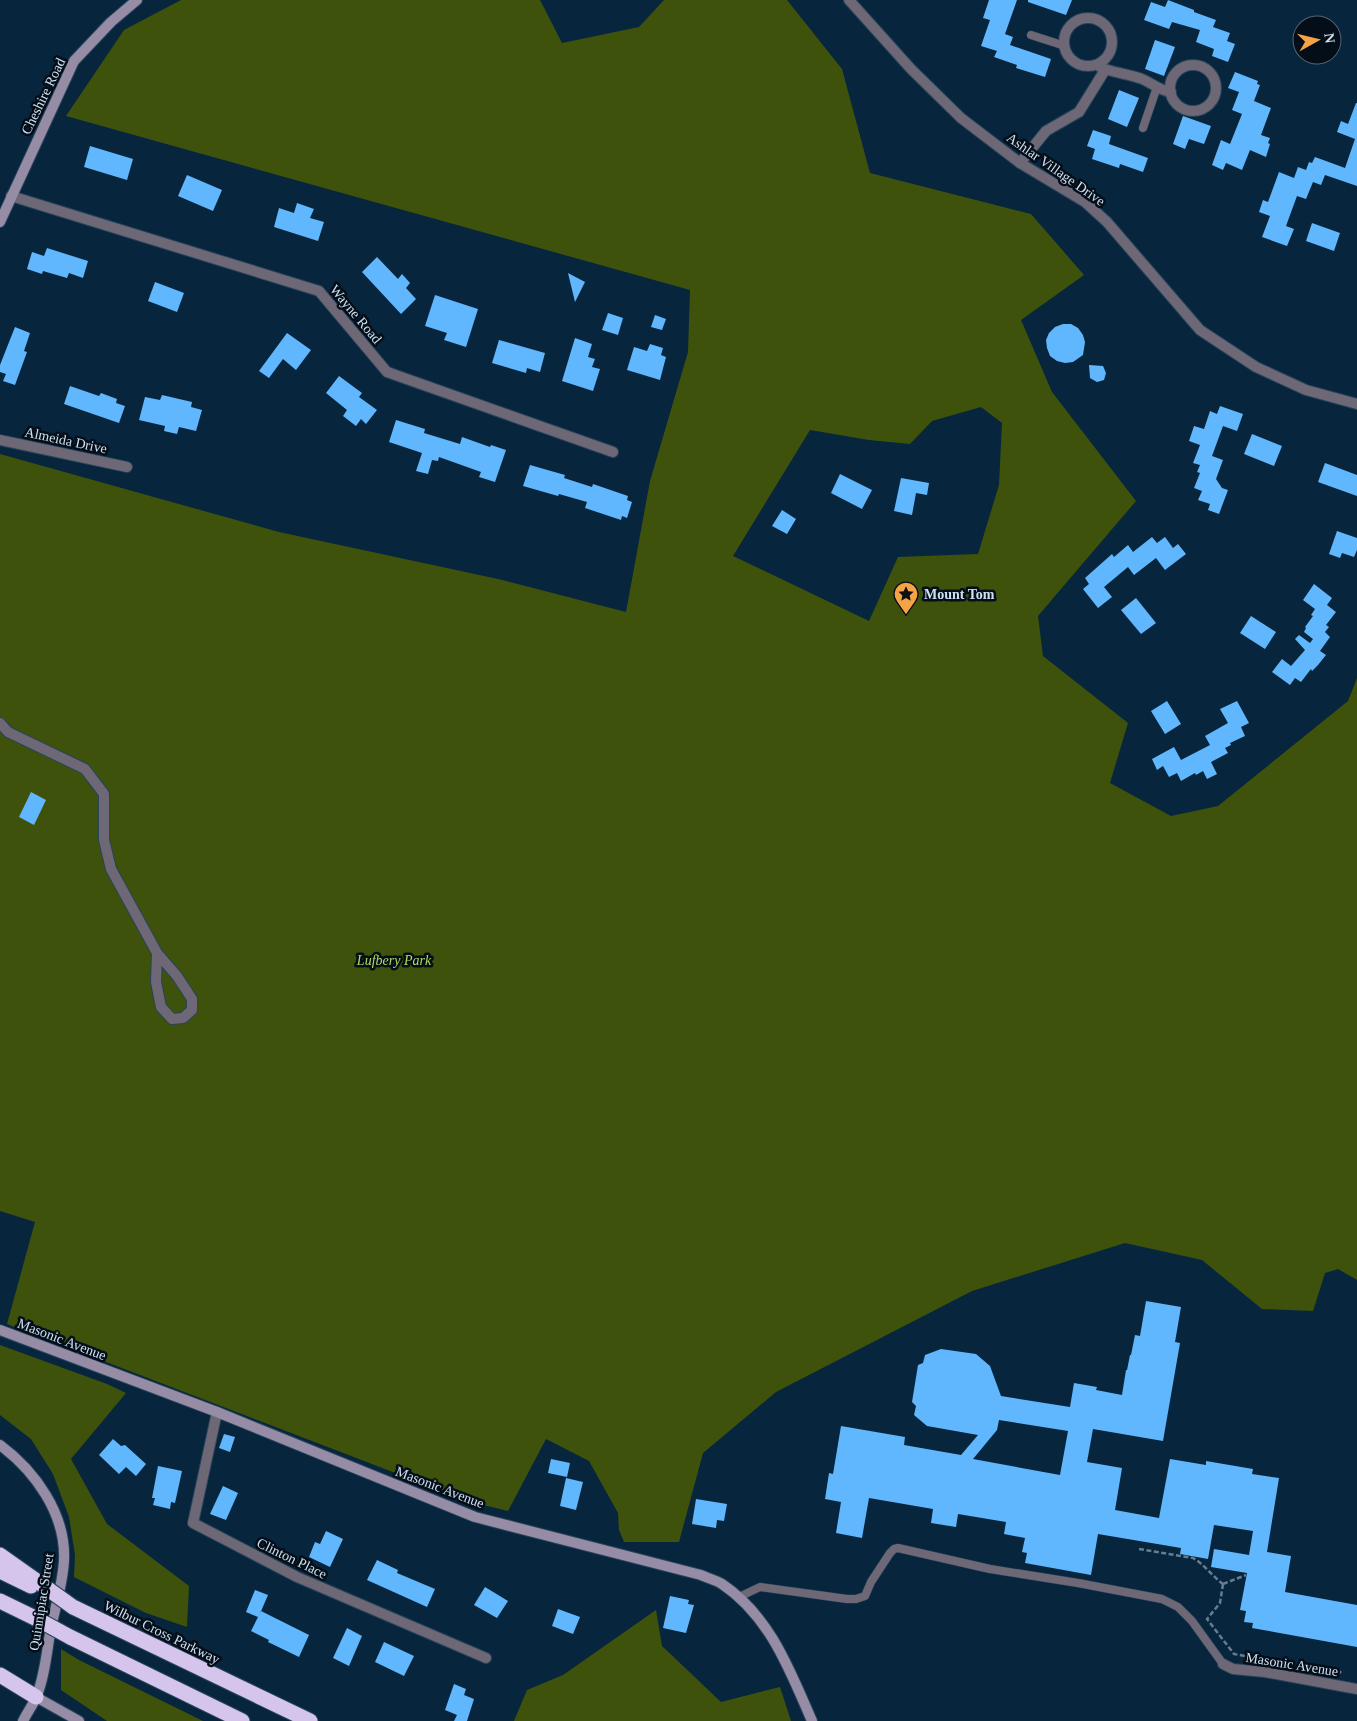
<svg xmlns="http://www.w3.org/2000/svg" width="1357" height="1721" font-family="'Times New Roman',serif">
	<style>
		.green { fill: #3e520c; fill-rule: evenodd }
		.building { fill: #61b7fd; fill-rule: evenodd }
		.lines { fill: none; stroke-linecap: round; stroke-linejoin: round }
		.lane-casing { stroke: #27445a; stroke-width: 9 }
		.street-casing { stroke: #27445a; stroke-width: 12 }
		.secondary-casing { stroke: #27445a; stroke-width: 12 }
		.highway-casing { stroke: #27445a; stroke-width: 17 }
		.path { stroke: #657d91; stroke-width: 2.5; stroke-dasharray: 5 2.5; stroke-linecap: butt }
		.lane { stroke: #6d6776; stroke-width: 8 }
		.street { stroke: #6d6776; stroke-width: 10 }
		.secondary { stroke: #978ca5; stroke-width: 10 }
		.highway { stroke: #d5c4eb; stroke-width: 15 }
		.highway-bridge-casing { stroke: #27445a; stroke-width: 17; stroke-linecap: butt }
		.highway-bridge { stroke: #d5c4eb; stroke-width: 15 }
		.labels { text-anchor: middle; stroke-width: 5; stroke-linejoin: round; paint-order: stroke }
		.street-label { font-size: 14px; fill: #cfe0f0; stroke: #040e19 }
		.poi-label { font-size: 14px; font-weight: bold; fill: #cfe0f0; stroke: #040e19; text-anchor: start }
		.park-label { font-size: 14px; font-style: italic; fill: #b2dc5e; stroke: #040e19 }
	</style>
	<rect width="100%" height="100%" fill="#07263d"/>
	<g class="green">
		<path d="M181 0H540L562 43 639 27 664 0H787L842 69 870 173 1031 214 1084 275 1021 320 1052 392 1136 501 1038 616 1043 656 1128 723 1110 783 1171 816 1218 806 1348 701 1357 678V1280L1338 1269 1325 1273 1313 1311 1262 1309 1202 1260 1125 1243 972 1291 776 1392 703 1453 679 1542H624L619 1530 618 1513 589 1461 546 1439 508 1511 471 1502 7 1324 35 1222 0 1211V454L279 532 498 579 626 612 650 481 688 352 690 290 66 116 124 30ZM981 407 1002 423 999 485 978 554 898 557 869 621 733 556 810 430 869 440 910 444 932 421Z"/>
		<path d="M0 1345 107 1384 126 1393 71 1459 107 1524 189 1586 187 1627 146 1613 74 1577 75 1555 69 1517 53 1474 31 1439 0 1415Z"/>
		<path d="M656 1610 662 1646 721 1702 780 1687 791 1721H514L527 1690 563 1675Z"/>
		<path d="M61 1649 79 1660 203 1721H107L61 1690Z"/>
	</g>
	<g class="building">
		<path d="M989 0H1017L1005 34 1013 37 1010 45 1051 59 1045 77 1016 68 1017 65 994 57 997 51 981 46 990 20 983 18Z"/>
		<path d="M1028 0H1072L1066 15 1028 2Z"/>
		<path d="M1168 0 1194 10V12L1216 20 1213 27 1230 33 1227 41 1235 44 1228 62 1212 56 1214 49 1196 42 1200 30 1172 22 1169 29 1144 20 1151 2 1165 7Z"/>
		<path d="M1155 40 1175 47 1164 76 1145 69Z"/>
		<path d="M1235 72 1258 81 1257 84 1260 85 1254 101 1271 108 1261 135 1270 138 1268 143 1270 144 1266 157 1250 150 1242 170 1226 163 1223 170 1212 165 1221 140 1230 144 1242 114 1232 110 1239 92 1228 88Z"/>
		<path d="M1119 90 1139 98 1127 127 1108 119Z"/>
		<path d="M1356 103H1357V186L1325 175 1321 185 1313 182 1306 199 1297 196 1286 226 1294 229 1287 246 1262 237 1270 216 1259 212 1263 200 1268 202 1279 172 1294 178 1298 167 1306 170 1309 162 1312 163 1315 157 1345 168 1355 139 1337 132 1341 121 1348 124Z"/>
		<path d="M1183 116 1211 126 1204 144 1189 139 1185 149 1173 144Z"/>
		<path d="M1093 130 1111 136 1109 144 1148 158 1143 172 1120 164 1119 168 1092 159 1095 149 1087 146Z"/>
		<path d="M90 146 133 159 127 180 84 167Z"/>
		<path d="M187 175 222 190 213 211 178 196Z"/>
		<path d="M297 203 314 209 310 218 324 222 318 241 274 227 279 208 294 213Z"/>
		<path d="M1312 223 1340 233 1334 251 1306 241Z"/>
		<path d="M47 248 88 261 83 278 69 273 67 278 43 271 42 274 27 269 32 252 44 256Z"/>
		<path d="M377 257 398 279 402 274 410 283 406 288 416 299 401 314 362 272Z"/>
		<path d="M568 273 585 282 575 302Z"/>
		<path d="M155 282 184 293 177 312 148 301Z"/>
		<path d="M435 295 478 309 466 347 444 340 447 333 425 326Z"/>
		<path d="M608 313 623 318 618 335 602 330Z"/>
		<path d="M655 315 666 319 662 330 651 327Z"/>
		<path d="M1063 324H1071L1078 328 1083 335 1085 342 1083 355 1073 362 1065 363 1057 361 1050 356 1047 348 1046 340 1049 333 1055 327Z"/>
		<path d="M15 327 30 333 24 351 27 352 15 385 3 381 6 374 0 372V365Z"/>
		<path d="M287 333 311 350 296 370 283 359 269 378 259 371Z"/>
		<path d="M575 338 592 344 588 357 595 359 592 367 600 369 593 391 562 381Z"/>
		<path d="M499 340 545 353 540 372 527 368 526 373 492 363Z"/>
		<path d="M650 344 663 348 661 355 666 357 660 380 627 370 634 347 647 351Z"/>
		<path d="M1089 365 1103 366 1106 373 1104 380 1097 382 1090 378Z"/>
		<path d="M339 376 362 393 359 397 377 410 366 424 361 419 356 426 343 416 347 410 326 393Z"/>
		<path d="M70 386 99 396 101 393 117 399 116 403 125 406 119 423 64 404Z"/>
		<path d="M162 395 192 402 191 407 202 410 196 431 179 427 177 434 164 431 165 426 139 420 145 397 160 400Z"/>
		<path d="M1220 406 1243 414 1237 431 1223 426 1212 456 1223 460 1216 479 1222 488 1228 490 1219 514 1208 510 1210 504 1198 500 1202 491 1194 488 1200 473 1197 472 1200 465 1193 463 1200 445 1189 441 1194 426 1204 429 1210 411 1217 414Z"/>
		<path d="M396 420 425 429 424 433 460 444 462 437 490 447 491 445 506 450 495 482 479 477 481 472 439 457 438 461 432 460 428 474 416 471 422 453 389 442Z"/>
		<path d="M1252 434 1282 446 1274 466 1244 454Z"/>
		<path d="M1325 463 1357 475V496L1318 482Z"/>
		<path d="M530 465 565 475 564 478 592 487 593 484 628 496 627 500 632 502 627 518 622 516 621 520 585 508 587 502 559 494 558 496 523 486Z"/>
		<path d="M840 474 872 490 862 509 831 493Z"/>
		<path d="M901 478 929 483 927 495 916 493 912 515 894 511Z"/>
		<path d="M782 510 796 519 787 534 772 526Z"/>
		<path d="M1337 531 1357 538V550L1354 557 1342 553 1340 558 1329 554Z"/>
		<path d="M1152 537 1157 543 1165 537 1173 548 1178 544 1186 554 1165 570 1156 558 1134 575 1128 567 1104 587 1112 597 1098 608 1083 589 1089 584 1085 578 1112 554 1114 557 1128 545 1133 552Z"/>
		<path d="M1314 584 1332 598 1327 605 1336 612 1326 625 1329 627 1325 632 1330 637 1320 651 1326 655 1318 665 1312 671 1311 669 1301 682 1295 678 1290 685 1272 672 1282 659 1291 666 1305 650 1295 639 1299 635 1310 643 1313 639 1304 632 1306 628 1305 627 1313 616 1311 615 1315 609 1303 600Z"/>
		<path d="M1136 598 1156 623 1141 634 1121 610Z"/>
		<path d="M1251 616 1276 632 1265 649 1240 633Z"/>
		<path d="M1167 701 1181 724 1165 734 1151 711Z"/>
		<path d="M1237 701 1249 723 1241 727 1245 736 1230 743 1231 745 1225 748 1228 753 1211 762 1217 774 1207 779 1203 771 1196 775 1195 773 1181 781 1177 773 1169 777 1163 766 1157 770 1152 759 1174 747 1181 760 1210 745 1205 736 1228 723 1220 709Z"/>
		<path d="M31 792 46 800 34 825 19 817Z"/>
		<path d="M1146 1301 1181 1307 1175 1342 1180 1343 1163 1441 1093 1429 1087 1462 1122 1468 1115 1510 1159 1518 1170 1459 1206 1465V1461L1253 1469 1252 1474 1279 1478 1267 1552 1291 1556 1285 1592 1357 1605V1647L1252 1628 1253 1623 1244 1622 1246 1611 1240 1610 1247 1573 1211 1567 1214 1549 1249 1555 1253 1531 1214 1525 1208 1559 1180 1554 1181 1548 1098 1534 1091 1575 1025 1563 1027 1553 1022 1552 1025 1538 1004 1534 1006 1522 958 1514 956 1527 931 1523 933 1509 869 1498 862 1538 836 1533 841 1502 825 1499 829 1473 833 1474 841 1426 905 1437 904 1445 961 1455 978 1435 927 1426 914 1415 916 1406 912 1402 918 1365 923 1363 925 1355 941 1349 976 1354 990 1366 1001 1396 1070 1407 1074 1383 1097 1387 1096 1390 1122 1395 1126 1370H1127L1130 1355H1131L1135 1335 1140 1336ZM999 1420 1068 1431 1060 1475 973 1459 997 1430Z"/>
		<path d="M224 1434 235 1437 230 1452 219 1448Z"/>
		<path d="M113 1439 121 1446 125 1445 146 1464 136 1476 126 1467 119 1474 99 1455Z"/>
		<path d="M551 1459 570 1463 567 1477 548 1473Z"/>
		<path d="M158 1466 182 1471 175 1503 171 1502 170 1509 153 1505 155 1498H152Z"/>
		<path d="M566 1478 583 1482 576 1510 560 1506Z"/>
		<path d="M223 1486 238 1493 226 1520 210 1514Z"/>
		<path d="M696 1499 727 1504 724 1521 717 1520 716 1528 692 1524Z"/>
		<path d="M326 1531 343 1539 330 1567 309 1557 315 1542 320 1544Z"/>
		<path d="M377 1560 398 1570 397 1573 435 1589 427 1607 367 1580Z"/>
		<path d="M485 1587 508 1601 497 1618 474 1605Z"/>
		<path d="M255 1590 268 1595 259 1616 261 1611 309 1635 299 1657 268 1642 269 1640 251 1631 258 1617 246 1612Z"/>
		<path d="M670 1596 689 1600 688 1604 694 1605 686 1633 663 1628Z"/>
		<path d="M558 1609 580 1617 573 1634 552 1626Z"/>
		<path d="M347 1628 362 1636 349 1666 333 1658Z"/>
		<path d="M384 1642 414 1656 404 1676 375 1662Z"/>
		<path d="M454 1684 466 1689 464 1695 474 1699 467 1721H454L457 1715 445 1710Z"/>
	</g>
	<g class="lines">
		<defs>
			<g id="lane">
				<path d="M1031 35 1065 46"/>
				<path d="M1143 128 1157 87"/>
				<path d="M739 1597 760 1587 847 1599H856L865 1596 871 1582 890 1553 894 1549 898 1548 990 1569 1078 1583 1162 1599 1178 1607 1192 1621 1223 1664"/>
			</g>
			<g id="street">
				<path d="M849 0 911 69 961 118 1020 163 1085 202 1107 222 1200 330 1256 367 1306 390 1357 404"/>
				<circle cx="1088" cy="42" r="24"/>
				<circle cx="1193" cy="88" r="23"/>
				<path d="M1100 67C1109 72 1130 74 1142 79 1152 83 1160 91 1171 92"/>
				<path d="M1020 163 1046 131 1079 112 1105 70"/>
				<path d="M11 196 319 291 387 372 613 452"/>
				<path d="M0 440 127 467"/>
				<path d="M0 723 8 732 85 769 104 794V840L111 869 157 953 177 976 192 999V1010L183 1018 172 1019 161 1007 156 982 157 953"/>
				<path d="M217 1412 193 1523 297 1577 486 1658"/>
				<path d="M1223 1664 1233 1669 1265 1672 1357 1689"/>
			</g>
			<g id="secondary">
				<path d="M0 222 74 61 111 22 137 0"/>
				<path d="M0 1330 217 1412 475 1517 701 1575C707 1578 716 1580 722 1584 770 1616 790 1671 812 1721"/>
				<path d="M0 1445C35 1471 66 1514 64 1560 63 1582 56 1605 51 1627 47 1650 45 1676 36 1698 32 1706 27 1713 23 1721"/>
				<path d="M36 1697 79 1721"/>
			</g>
			<g id="highway">
				<path d="M0 1555 41 1584"/>
				<path d="M0 1571 31 1586"/>
				<path d="M0 1601 37 1619"/>
				<path d="M73 1607 310 1721"/>
				<path d="M70 1637 242 1721"/>
				<path d="M0 1675 36 1697"/>
			</g>
		</defs>
		<use href="#lane" class="lane-casing"/>
		<use href="#street" class="street-casing"/>
		<use href="#secondary" class="secondary-casing"/>
		<use href="#highway" class="highway-casing"/>
		<g class="path">
			<path d="M1139 1549 1193 1558C1204 1564 1212 1576 1223 1584"/>
			<path d="M1223 1584 1220 1603 1207 1619 1234 1654 1245 1656"/>
			<path d="M1223 1584 1246 1575"/>
			<path d="M1331 1671 1337 1669 1341 1673"/>
		</g>
		<use href="#lane" class="lane"/>
		<use href="#street" class="street"/>
		<use href="#secondary" class="secondary"/>
		<use href="#highway" class="highway"/>
		<defs>
			<g id="highway-bridge">
				<path d="M41 1584 73 1607"/>
				<path d="M37 1619 70 1637"/>
			</g>
		</defs>
		<use href="#highway-bridge" class="highway-bridge-casing"/>
		<use href="#highway-bridge" class="highway-bridge"/>
	</g>
	<defs>
		<symbol id="sight-pin" viewBox="-11 -11 22 30"><path d="M0 17L-7.5 6A9.5 9.5 0 1 1 7.5 6Z" fill="#f6a246" stroke="#040e19"/><path d="M0-6L1.8-2.2L6-1.7L2.9 1.2L3.7 5.4L0 3.3L-3.7 5.4L-2.9 1.2L-6-1.7L-1.8-2.2Z" fill="#111"/></symbol>
	</defs>
	<g fill-rule="evenodd">
		<use href="#sight-pin" x="892" y="580" width="28" height="38"/>
	</g>
	<g class="labels">
		<g class="street-label">
			<text transform="translate(43 96) rotate(-64)" y="5">Cheshire Road</text>
			<text transform="translate(1056 169) rotate(35)" y="5">Ashlar Village Drive</text>
			<text transform="translate(356 314) rotate(50)" y="5">Wayne Road</text>
			<text transform="translate(66 440) rotate(12)" y="5">Almeida Drive</text>
			<text transform="translate(62 1339) rotate(21)" y="5">Masonic Avenue</text>
			<text transform="translate(440 1487) rotate(21)" y="5">Masonic Avenue</text>
			<text transform="translate(292 1558) rotate(26)" y="5">Clinton Place</text>
			<text transform="translate(41 1602) rotate(-81)" y="5">Quinnipiac Street</text>
			<text transform="translate(162 1632) rotate(26)" y="5">Wilbur Cross Parkway</text>
			<text transform="translate(1292 1664) rotate(9)" y="5">Masonic Avenue</text>
		</g>
		<g class="poi-label">
			<text x="924" y="599">Mount Tom</text>
		</g>
		<g class="park-label">
			<text x="394" y="965">Lufbery Park</text>
		</g>
	</g>
	<g transform="translate(1317 40) rotate(82)"><circle r="24" fill="#040e19" stroke="#55626f"/>
	<path d="M0-4L9 19L0 12L-9 19Z" fill="#f6a246"/>
	<text y="-8" font-size="14" font-weight="bold" text-anchor="middle" fill="#cfe0f0">N</text>
	</g>
</svg>
